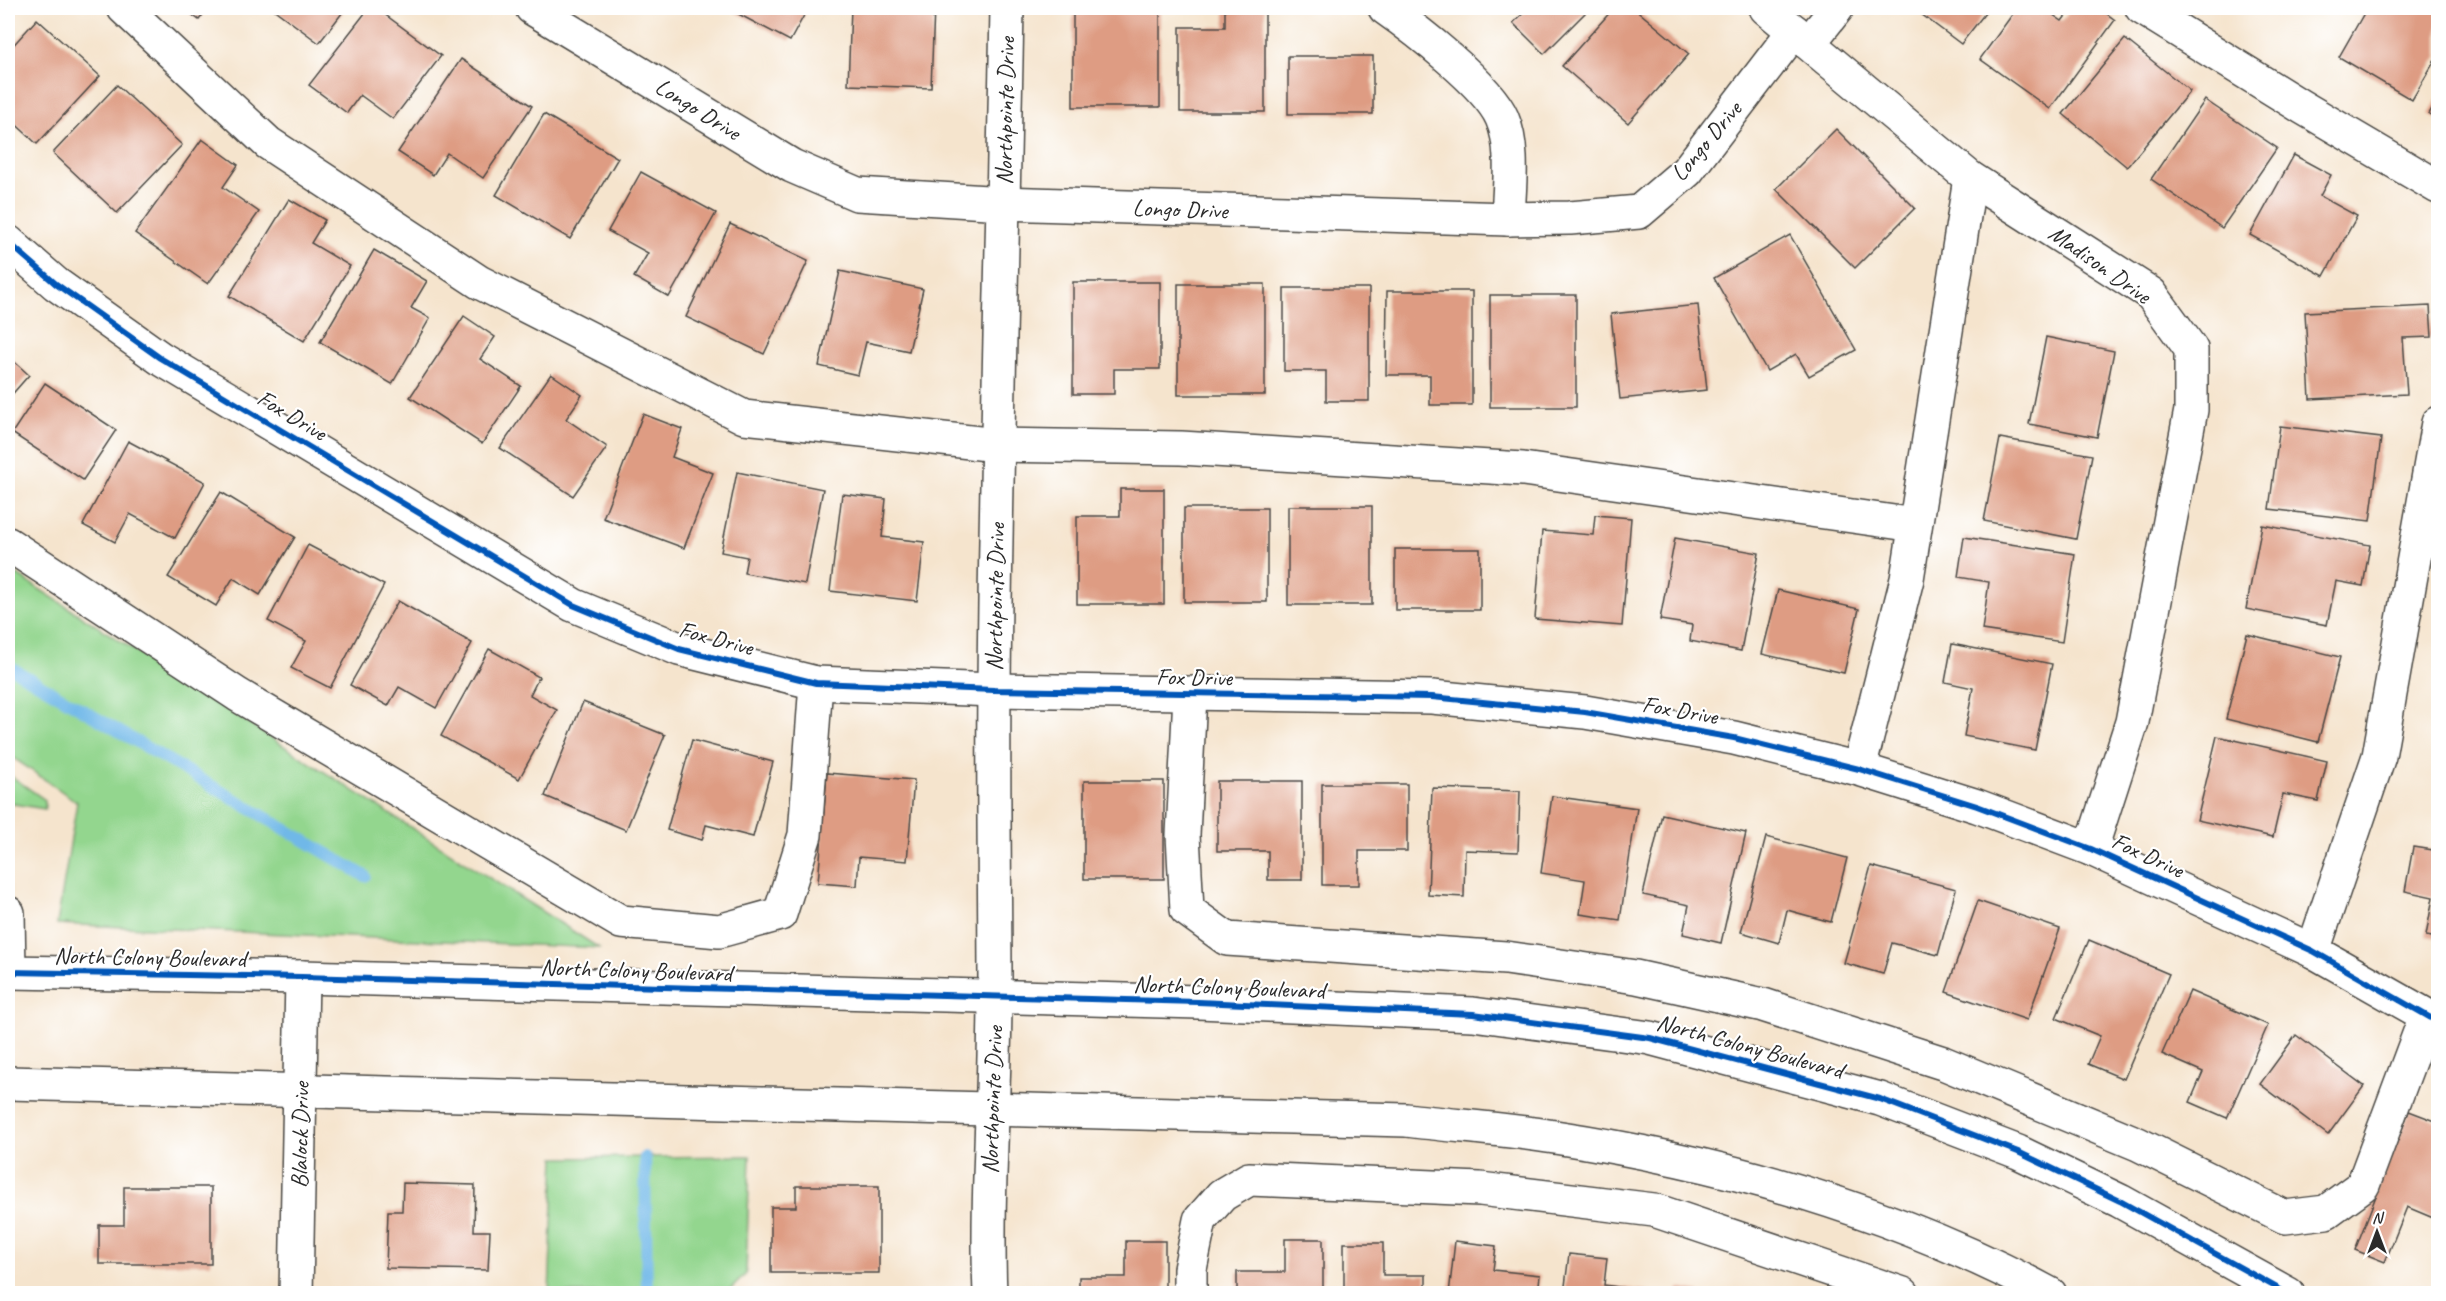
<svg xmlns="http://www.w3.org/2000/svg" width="2446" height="1301" font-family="Caveat,sans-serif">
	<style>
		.green { fill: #93d68e; stroke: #5f805c; stroke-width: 1.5 }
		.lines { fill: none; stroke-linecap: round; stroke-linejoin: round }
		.stream { stroke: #70b8e8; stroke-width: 12 }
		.building { fill: #de9c83 }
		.minor-casing { stroke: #494743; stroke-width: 36 }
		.minor { stroke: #fff; stroke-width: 33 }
		.cycleway-casing { stroke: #fff; stroke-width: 10 }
		.cycleway { stroke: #0057b8; stroke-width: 6 }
		.labels { text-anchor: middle; stroke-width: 4.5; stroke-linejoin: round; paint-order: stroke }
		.street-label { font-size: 24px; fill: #2b2b2b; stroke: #fff }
	</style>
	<rect width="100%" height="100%" fill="#fff"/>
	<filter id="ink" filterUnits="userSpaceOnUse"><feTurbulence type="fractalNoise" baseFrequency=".0167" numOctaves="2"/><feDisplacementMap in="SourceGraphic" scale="12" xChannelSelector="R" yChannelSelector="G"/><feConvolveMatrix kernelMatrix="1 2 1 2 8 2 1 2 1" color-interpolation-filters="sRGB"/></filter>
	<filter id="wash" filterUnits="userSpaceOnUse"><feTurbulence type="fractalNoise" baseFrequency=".008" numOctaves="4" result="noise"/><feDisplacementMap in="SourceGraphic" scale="24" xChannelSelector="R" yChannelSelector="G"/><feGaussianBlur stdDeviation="1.35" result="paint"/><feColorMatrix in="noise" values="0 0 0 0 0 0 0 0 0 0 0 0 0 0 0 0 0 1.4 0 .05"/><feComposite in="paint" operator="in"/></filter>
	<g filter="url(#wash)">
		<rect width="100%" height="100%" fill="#f5e4cd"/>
		<g class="green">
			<path d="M8 569 599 948 57 924 77 802 8 754Z"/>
			<path d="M8 774 45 800V809L8 803Z"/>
			<path d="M750 1156 746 1274 727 1293H549L555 1158Z"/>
		</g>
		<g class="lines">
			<g class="stream">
				<path d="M8 666 365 876"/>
				<path d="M645 1157 647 1294"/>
			</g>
		</g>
		<g id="blocks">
			<g class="building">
				<path d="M183 8H208L199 20Z"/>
				<path d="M272 8H346L319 43Z"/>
				<path d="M369 8H376L441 56 393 119 360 95 347 113 309 85Z"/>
				<path d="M727 8H808L790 41Z"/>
				<path d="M851 8H934L931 88 848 85Z"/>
				<rect x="1073" y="8" width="87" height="99"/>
				<path d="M1225 8H1265V112H1180V27H1225Z"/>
				<path d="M1529 8H1590L1544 54 1513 23Z"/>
				<path d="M1614 8H1634L1689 54 1628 123 1562 66Z"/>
				<path d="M1913 8H1989L1961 44Z"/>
				<path d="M2017 8H2043L2062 21 2072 8H2099L2115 20 2050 109 1980 59Z"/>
				<path d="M2367 8H2438V55L2412 100 2339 57Z"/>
				<path d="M37 19 100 76 37 144 8 117V51Z"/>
				<path d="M2125 39 2190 91 2127 167 2063 114Z"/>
				<rect x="1288" y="56" width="85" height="58"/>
				<path d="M461 59 532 106 483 178 447 153 433 175 398 152Z"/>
				<path d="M117 85 182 145 117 213 53 153Z"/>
				<path d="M2438 98V119L2429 114Z"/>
				<path d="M2205 100 2277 148 2222 228 2151 179Z"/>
				<path d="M544 114 618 158 570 239 496 195Z"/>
				<path d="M1836 129 1915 208 1855 268 1776 189Z"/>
				<path d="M202 139 238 165 223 187 259 212 208 284 135 233Z"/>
				<path d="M2294 155 2331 175 2320 196 2357 216 2324 276 2250 235Z"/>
				<path d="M641 172 716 213 669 297 634 277 648 253 608 231Z"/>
				<path d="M289 199 325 220 311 243 350 266 304 341 229 296Z"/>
				<path d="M730 224 808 261 764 354 686 317Z"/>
				<path d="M1790 235 1856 350 1809 376 1796 354 1767 371 1714 278Z"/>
				<path d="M374 250 427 281 411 308 430 318 392 384 320 342Z"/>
				<path d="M840 271 923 289 909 351 866 342 858 375 819 366Z"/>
				<path d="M1073 282H1160V369H1114V394H1073Z"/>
				<rect x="1178" y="284" width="87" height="111"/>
				<path d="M1284 288H1369V401H1326V371H1284Z"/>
				<path d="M1387 291H1472V405H1430V375H1386Z"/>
				<rect x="1490" y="295" width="86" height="112"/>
				<path d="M1698 305 1707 390 1620 399 1611 314Z"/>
				<path d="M2430 306 2432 337 2403 338 2407 394 2310 399 2305 312Z"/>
				<path d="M464 316 495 337 480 359 521 386 482 444 410 397Z"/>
				<path d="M2046 337 2114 351 2097 437 2029 424Z"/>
				<path d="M8 356 29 375 8 399Z"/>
				<path d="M551 374 582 395 566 419 607 447 573 496 500 448Z"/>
				<path d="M45 383 116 430 83 480 12 433Z"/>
				<path d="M643 414 682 429 672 457 713 473 684 548 603 518Z"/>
				<path d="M2280 426 2381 438 2370 521 2269 509Z"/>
				<path d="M2000 438 2092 455 2076 539 1984 521Z"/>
				<path d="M128 441 205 482 175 538 130 514 115 542 83 525Z"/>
				<path d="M737 472 823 489 805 584 744 573 747 557 721 552Z"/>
				<path d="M1120 489H1164V604H1077V516H1120Z"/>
				<path d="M221 492 295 537 260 595 233 578 216 606 168 577Z"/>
				<path d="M842 494 886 499 882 537 924 542 917 601 830 591Z"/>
				<rect x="1288" y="506" width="84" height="99"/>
				<rect x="1184" y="508" width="83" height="94"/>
				<path d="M1595 515 1631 518 1622 626 1535 619 1542 531 1593 535Z"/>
				<path d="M2262 525 2370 545 2363 586 2336 581 2327 625 2246 609Z"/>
				<path d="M1964 537 2075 554 2062 642 1982 630 1989 582 1958 577Z"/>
				<path d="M1675 538 1759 553 1741 651 1690 641 1692 625 1660 620Z"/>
				<path d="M308 545 384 585 330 688 291 668 306 641 268 621Z"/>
				<rect x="1395" y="549" width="85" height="61"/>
				<path d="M1778 590 1859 609 1844 673 1762 654Z"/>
				<path d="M398 601 472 643 436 708 399 687 388 706 350 685Z"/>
				<path d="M2247 634 2340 657 2318 742 2226 719Z"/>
				<path d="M1952 644 2052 664 2035 750 1964 736 1973 688 1945 682Z"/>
				<path d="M489 649 539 677 530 695 557 710 519 779 441 736Z"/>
				<path d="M583 702 665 735 626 830 545 796Z"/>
				<path d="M2217 736 2327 761 2318 801 2283 794 2273 837 2197 820Z"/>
				<path d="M692 740 773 762 753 837 706 825 702 840 667 830Z"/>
				<path d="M827 773 914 780 907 861 859 857 857 886 818 883Z"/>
				<rect x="1084" y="781" width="80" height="98"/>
				<path d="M1217 781H1302V880H1268V851H1217Z"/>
				<path d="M1322 784H1407V851H1359V885H1322Z"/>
				<path d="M1432 788 1520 791 1518 852 1465 850 1464 897 1428 895Z"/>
				<path d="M1552 796 1637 808 1620 920 1580 914 1585 880 1541 873Z"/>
				<path d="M1662 814 1746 833 1721 943 1683 934 1689 905 1643 895Z"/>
				<path d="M1766 837 1847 858 1831 922 1787 910 1779 943 1741 932Z"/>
				<path d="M2413 847 2438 851V938L2426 936 2433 897 2405 891Z"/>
				<path d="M1871 866 1956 889 1938 955 1892 943 1883 974 1844 963Z"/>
				<path d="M1978 901 2060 929 2027 1020 1946 992Z"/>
				<path d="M2089 940 2169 974 2124 1079 2088 1064 2100 1036 2056 1018Z"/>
				<path d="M2190 991 2268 1025 2227 1118 2190 1102 2203 1072 2162 1054Z"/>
				<path d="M2296 1035 2364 1086 2328 1135 2260 1084Z"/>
				<path d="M2409 1111 2438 1122V1220L2407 1207 2385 1262 2355 1250Z"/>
				<path d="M403 1183 475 1185 474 1231H490L488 1270 386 1268 388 1211H402Z"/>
				<path d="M796 1186H879V1273H771V1207H796Z"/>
				<path d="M124 1187H211V1264H99V1225H124Z"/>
				<path d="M1285 1239H1323V1294H1237V1272H1285Z"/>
				<path d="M1126 1241H1165V1294H1079V1277H1126Z"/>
				<path d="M1455 1241 1496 1246 1493 1270 1540 1275 1538 1294H1449Z"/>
				<path d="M1344 1243H1383V1275H1426V1294H1344Z"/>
				<path d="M1569 1254 1607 1258 1604 1285 1649 1291 1648 1294H1564Z"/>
				<path d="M1678 1288 1700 1292V1294H1677Z"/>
			</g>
		</g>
	</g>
	<g filter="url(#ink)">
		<use href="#blocks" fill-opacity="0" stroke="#494743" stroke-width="1.5"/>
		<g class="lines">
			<defs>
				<g id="minor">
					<path d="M124 8 268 143 479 282 744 417 997 445 1181 448 1523 469 1915 525"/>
					<path d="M532 8 792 166 857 194 1004 203 1508 219 1570 218 1639 212 1687 171 1794 31"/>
					<path d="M1385 8C1415 29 1488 85 1502 118 1515 148 1509 187 1508 219"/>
					<path d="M1766 8 1970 178 2151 294 2191 349V410L2132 722 2091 849"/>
					<path d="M2142 8 2302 107 2438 187"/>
					<path d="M1809 43 1837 8"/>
					<path d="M8 242 56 284 160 358 573 605 679 649 816 683 994 690 1432 697 1585 712 1734 738 1859 769 1977 806 2091 849 2313 951 2438 1022"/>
					<path d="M8 544 238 695 621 922 719 931 780 914 805 835 816 683"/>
					<path d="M1190 695 1183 835 1187 910 1227 939 1506 958 1636 977 1763 1005 1943 1063 2138 1144 2285 1217 2326 1212 2363 1185 2426 1016"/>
					<path d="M1859 769 1907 579 1970 178"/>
					<path d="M8 913 9 972"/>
					<path d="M2313 951 2379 756 2438 423"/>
					<path d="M8 972 302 977 1198 1002 1473 1014 1650 1038 1880 1099 2018 1152 2120 1201 2288 1294"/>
					<path d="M8 1083 1406 1120C1456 1126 1506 1129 1555 1137 1726 1163 1897 1212 2050 1294"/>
					<path d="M296 1294 302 977"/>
					<path d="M990 1294C986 1194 995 1096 995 996 995 893 993 790 994 686 996 460 1003 234 1007 8"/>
					<path d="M1190 1294V1269L1200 1220 1222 1195 1249 1179 1480 1189 1654 1210 1903 1294"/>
				</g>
			</defs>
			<use href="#minor" class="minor-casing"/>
			<use href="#minor" class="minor"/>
			<defs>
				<g id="cycleway">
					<path d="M8 242 56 284 160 358 573 605 679 649 816 683 994 690 1432 697 1585 712 1734 738 1859 769 1977 806 2091 849 2313 951 2438 1022"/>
					<path d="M8 972 302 977 1198 1002 1473 1014 1650 1038 1880 1099 2018 1152 2120 1201 2288 1294"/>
				</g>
			</defs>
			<use href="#cycleway" class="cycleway-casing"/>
			<use href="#cycleway" class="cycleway"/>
		</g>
	</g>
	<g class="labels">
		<g class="street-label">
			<text transform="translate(698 109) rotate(32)" y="8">Longo Drive</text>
			<text transform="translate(1005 111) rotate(-89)" y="8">Northpointe Drive</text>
			<text transform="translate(1706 141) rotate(-50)" y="8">Longo Drive</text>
			<text transform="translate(1180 209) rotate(2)" y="8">Longo Drive</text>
			<text transform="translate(2100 264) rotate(35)" y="8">Madison Drive</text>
			<text transform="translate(292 415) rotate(31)" y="8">Fox Drive</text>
			<text transform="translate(995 597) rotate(-89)" y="8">Northpointe Drive</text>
			<text transform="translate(716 638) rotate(15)" y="8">Fox Drive</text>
			<text transform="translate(1194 677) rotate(1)" y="8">Fox Drive</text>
			<text transform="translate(1680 710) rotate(10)" y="8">Fox Drive</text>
			<text transform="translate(2148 855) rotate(25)" y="8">Fox Drive</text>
			<text transform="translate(150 957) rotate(1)" y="8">North Colony Boulevard</text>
			<text transform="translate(636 970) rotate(2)" y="8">North Colony Boulevard</text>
			<text transform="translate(1229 987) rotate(2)" y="8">North Colony Boulevard</text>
			<text transform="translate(1750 1046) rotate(15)" y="8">North Colony Boulevard</text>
			<text transform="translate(992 1100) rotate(-88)" y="8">Northpointe Drive</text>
			<text transform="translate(300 1135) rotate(-89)" y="8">Blalock Drive</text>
		</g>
	</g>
	<rect width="2446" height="1301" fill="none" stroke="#fff" stroke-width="30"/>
	<g transform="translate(2377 1232)" stroke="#ffffff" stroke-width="4.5" paint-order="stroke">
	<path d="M0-4.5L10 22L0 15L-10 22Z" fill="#2b2b2b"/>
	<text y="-9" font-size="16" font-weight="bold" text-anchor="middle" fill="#2b2b2b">N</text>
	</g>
</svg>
